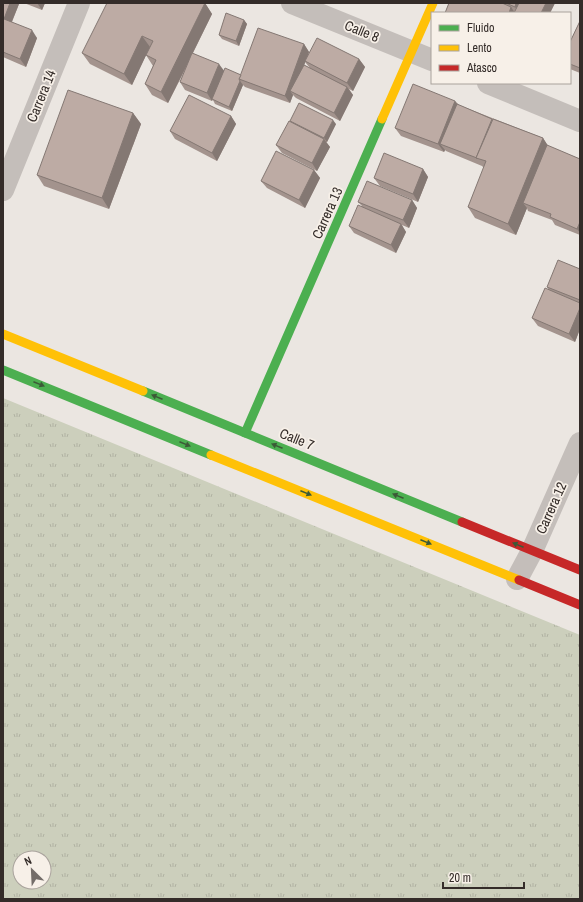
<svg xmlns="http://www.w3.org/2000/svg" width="583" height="902" font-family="'Archivo Narrow',sans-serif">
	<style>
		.grass { fill: url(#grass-tufts); fill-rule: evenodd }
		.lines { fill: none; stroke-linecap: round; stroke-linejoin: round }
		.street { stroke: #c4beba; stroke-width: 22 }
		.fast { stroke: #4caf50; stroke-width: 9 }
		.slow { stroke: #ffc107; stroke-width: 9 }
		.jam { stroke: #c62828; stroke-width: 9 }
		.wall { fill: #a3938d; fill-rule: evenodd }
		.shaded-wall { fill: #847873 }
		.building { fill: #bdaba4; stroke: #847873 }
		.oneway { fill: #3c5a37 }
		.labels { text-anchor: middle; stroke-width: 3.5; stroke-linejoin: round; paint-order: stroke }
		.street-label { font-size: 14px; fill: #342c29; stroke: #f7f0e8 }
	</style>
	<defs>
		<pattern id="grass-tufts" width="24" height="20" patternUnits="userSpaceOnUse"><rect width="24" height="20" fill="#cccfbc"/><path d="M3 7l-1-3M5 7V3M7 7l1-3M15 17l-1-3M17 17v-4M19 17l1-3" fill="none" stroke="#b0b2a2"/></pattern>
	</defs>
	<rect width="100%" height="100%" fill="#ebe6e1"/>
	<path class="grass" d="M3 398 580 635V899H3ZM20 858H44V882H20Z"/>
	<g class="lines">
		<g class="street">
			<path d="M292 3 432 60"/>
			<path d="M488 83 580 121"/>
			<path d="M3 190 79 3"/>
			<path d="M517 579 532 551 580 443"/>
		</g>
		<g class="fast">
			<path d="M3 370 211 455"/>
			<path d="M143 391 462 522"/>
			<path d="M245 433 382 119"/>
		</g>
		<g class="slow">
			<path d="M382 119 433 3"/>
			<path d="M3 334 143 391"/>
			<path d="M211 455 519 580"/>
		</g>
		<g class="jam">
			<path d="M462 522 580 570"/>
			<path d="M519 580 580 605"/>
		</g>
	</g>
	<g class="wall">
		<path d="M3 3H18L19 4 12 22 37 38 26 67 3 57Z"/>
		<path d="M24 3H45L42 10Z"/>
		<path d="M205 3 212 14 193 53 224 71 241 75 304 44 309 52 308 55 359 59 365 67 353 91 349 89 353 95 340 121 296 98 293 95 290 103 245 87 243 85 232 111 215 104 213 100 212 101 185 90 180 82 188 64 168 103 152 95 145 84 153 66 146 55 132 85 90 64 82 53ZM305 62 310 68 304 65Z"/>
		<path d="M449 3H555L550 13H445Z"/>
		<path d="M244 20 247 24 239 46 222 39 219 35Z"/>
		<path d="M580 21V73L570 69V42Z"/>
		<path d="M455 101 459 105 543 138 548 146 580 159V235L555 225 552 220 528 211 527 208 516 235 475 218 468 207 484 168 482 166 446 151 445 150 444 152 401 136 395 128Z"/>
		<path d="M133 113 141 124 109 209 44 186 37 175Z"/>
		<path d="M231 116 236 124 217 161 175 139 170 131Z"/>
		<path d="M290 121 336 124 327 142H326L330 147 317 171 282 153 276 145 291 122Z"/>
		<path d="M423 169 428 177 418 202 380 186 374 178Z"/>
		<path d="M314 170 320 178 305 208 267 188 261 181Z"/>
		<path d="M412 200 417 208 409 228 402 225 406 232 396 253 354 233 349 226 362 206 358 202Z"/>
		<path d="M580 269V329L575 342 538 326 532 318 549 290 547 287Z"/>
	</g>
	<g class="shaded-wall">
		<path d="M10 3H18L19 4 10 26 4 19Z"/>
		<path d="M37 3H45L42 10Z"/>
		<path d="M205 3 212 14 168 103 161 92Z"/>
		<path d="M516 3H526L519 13 515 7Z"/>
		<path d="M546 3H555L550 13H541Z"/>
		<path d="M511 7 515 13H509Z"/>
		<path d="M244 20 247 24 239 46 236 41Z"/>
		<path d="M32 30 37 38 26 67 20 59Z"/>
		<path d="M142 36 150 47 132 85 124 74Z"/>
		<path d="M304 44 309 52 294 93 290 91 293 95 290 103 285 96Z"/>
		<path d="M359 59 365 67 353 91 347 83Z"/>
		<path d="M219 64 225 72 212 99V101L207 93Z"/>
		<path d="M240 81 243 85 232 111 229 107Z"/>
		<path d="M347 87 353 95 340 121 334 113Z"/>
		<path d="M455 101 461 109 440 144 445 150 444 152 438 144Z"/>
		<path d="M133 113 141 124 109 209 102 198Z"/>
		<path d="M231 116 236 124 217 161 212 153Z"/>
		<path d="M333 120 336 124 327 142 324 138Z"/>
		<path d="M543 138 550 149 523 203 527 208 516 235 508 224Z"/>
		<path d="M324 139 330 147 317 171 312 163Z"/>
		<path d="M423 169 428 177 418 202 413 194Z"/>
		<path d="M314 170 320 178 305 208 299 200Z"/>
		<path d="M412 200 417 208 409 228 403 220Z"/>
		<path d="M580 222V233L577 229Z"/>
		<path d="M401 224 406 232 396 253 391 245Z"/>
		<path d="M580 308V329L575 342 569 334Z"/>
	</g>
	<g class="building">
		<path d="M3 3H10L4 19 32 30 20 59 3 52Z"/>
		<path d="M107 3H205L161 92 145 84 156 60 146 55 153 41 142 36 124 74 82 53Z"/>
		<path d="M449 3H502L511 7 509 13H445Z"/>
		<path d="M506 3H516L515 7Z"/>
		<path d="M519 3H546L541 13H514Z"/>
		<path d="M226 13 244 20 236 41 219 35Z"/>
		<path d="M580 21V68L570 64V42Z"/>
		<path d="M258 28 304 44 285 96 239 79Z"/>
		<path d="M317 38 359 59 347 83 305 61Z"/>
		<path d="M192 53 219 64 207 93 180 82Z"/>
		<path d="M304 65 347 87 334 113 290 91Z"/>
		<path d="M225 68 241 75 239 79 240 81 229 107 212 99Z"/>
		<path d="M413 84 455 101 438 144 395 128Z"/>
		<path d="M68 90 133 113 102 198 37 175Z"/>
		<path d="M189 95 231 116 212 153 170 131Z"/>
		<path d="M299 103 333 120 324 138 290 121Z"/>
		<path d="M457 104 492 119 476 158H477L440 144Z"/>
		<path d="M493 119 543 138 508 224 468 207 486 161 476 158Z"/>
		<path d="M289 121 324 139 312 163 276 145Z"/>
		<path d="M547 145 580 159V222L577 229 550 217 551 214 523 203Z"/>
		<path d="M276 151 314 170 299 200 261 181Z"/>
		<path d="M384 153 423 169 413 194 374 178Z"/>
		<path d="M367 181 412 200 403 220 358 202Z"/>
		<path d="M358 205 401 224 391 245 349 226Z"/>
		<path d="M558 260 580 269V300L547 287Z"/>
		<path d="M545 288 580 303V308L569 334 532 318Z"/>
	</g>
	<defs><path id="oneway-solid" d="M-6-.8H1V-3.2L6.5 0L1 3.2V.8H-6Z"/></defs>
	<g class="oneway">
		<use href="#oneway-solid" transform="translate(39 384) rotate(22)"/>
		<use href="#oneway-solid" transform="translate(157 397) rotate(-158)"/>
		<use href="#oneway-solid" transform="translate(185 444) rotate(22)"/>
		<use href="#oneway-solid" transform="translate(277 446) rotate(-158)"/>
		<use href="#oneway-solid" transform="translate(306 493) rotate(22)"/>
		<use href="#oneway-solid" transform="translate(398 496) rotate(-158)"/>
		<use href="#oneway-solid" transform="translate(426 542) rotate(22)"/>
		<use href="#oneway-solid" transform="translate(518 545) rotate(-158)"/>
	</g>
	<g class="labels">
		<g class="street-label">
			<text transform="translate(362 31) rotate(22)" y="5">Calle 8</text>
			<text transform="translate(41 96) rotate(-68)" y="5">Carrera 14</text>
			<text transform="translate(327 213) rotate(-66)" y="5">Carrera 13</text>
			<text transform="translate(297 439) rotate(22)" y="5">Calle 7</text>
			<text transform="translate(551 508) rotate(-66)" y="5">Carrera 12</text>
		</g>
	</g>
	<rect width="583" height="902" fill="none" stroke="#342c29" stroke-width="8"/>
	<rect x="431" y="12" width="140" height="72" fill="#f7f0e8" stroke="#a9a29c"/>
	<rect x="439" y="25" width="20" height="6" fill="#4caf50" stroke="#a9a29c"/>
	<text x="467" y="32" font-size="12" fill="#342c29">Fluido</text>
	<rect x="439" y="45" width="20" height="6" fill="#ffc107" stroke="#a9a29c"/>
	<text x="467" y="52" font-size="12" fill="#342c29">Lento</text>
	<rect x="439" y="65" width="20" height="6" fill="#c62828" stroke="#a9a29c"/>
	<text x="467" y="72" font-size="12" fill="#342c29">Atasco</text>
	<g transform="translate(32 870) rotate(336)"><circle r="19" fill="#f7f0e8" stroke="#a9a29c"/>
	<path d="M0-3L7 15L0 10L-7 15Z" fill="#746d69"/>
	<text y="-6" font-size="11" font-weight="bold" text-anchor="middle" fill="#342c29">N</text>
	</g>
	<path d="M443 882v6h81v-6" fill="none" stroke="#342c29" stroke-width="2"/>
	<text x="449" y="882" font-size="12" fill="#342c29" stroke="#f7f0e8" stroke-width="3" paint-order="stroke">20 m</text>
</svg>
